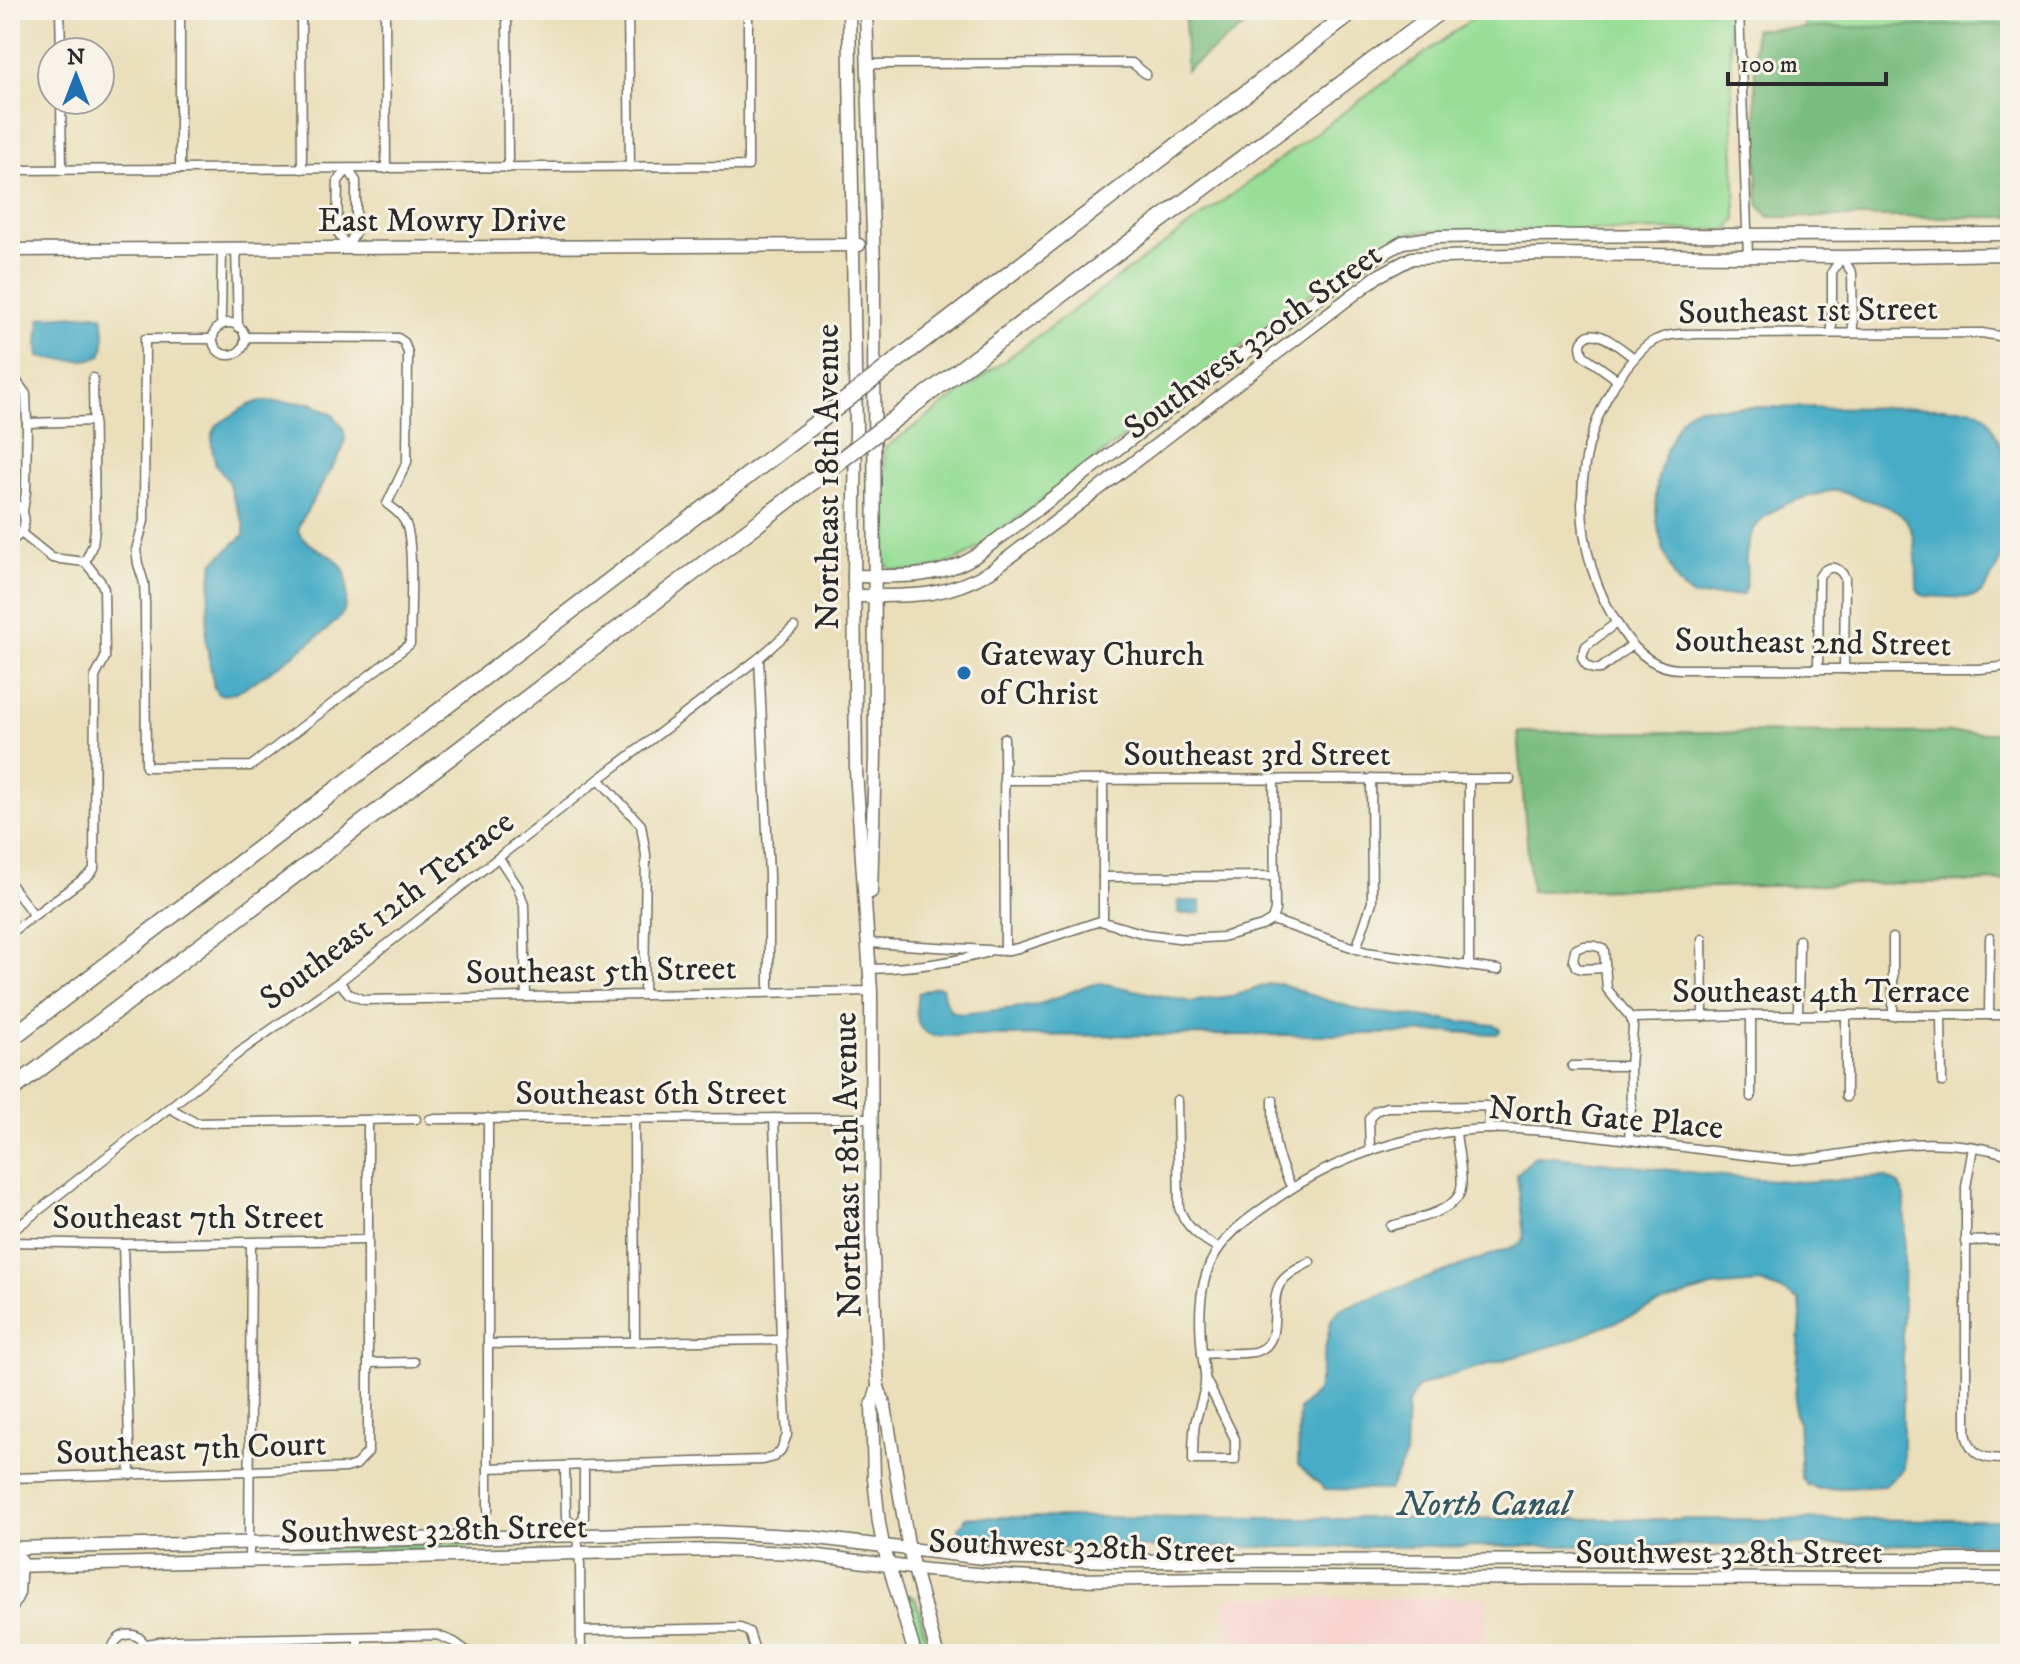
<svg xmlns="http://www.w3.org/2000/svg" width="2020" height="1664" font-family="'IM FELL DW Pica',serif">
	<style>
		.built { fill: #f7d0cc }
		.green { fill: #98de97; stroke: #628461; stroke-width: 2 }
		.forest { fill: #7abd80; stroke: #527456; stroke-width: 2 }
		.water { fill: #46acc6; stroke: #386c78; stroke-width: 2 }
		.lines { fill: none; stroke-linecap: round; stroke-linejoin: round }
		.street-casing { stroke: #6e6a5d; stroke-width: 11 }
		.secondary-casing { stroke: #6e6a5d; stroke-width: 15 }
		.highway-casing { stroke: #6e6a5d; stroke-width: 19 }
		.street { stroke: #fff; stroke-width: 8 }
		.secondary { stroke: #fff; stroke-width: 12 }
		.highway { stroke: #fff; stroke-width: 16 }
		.highway-bridge-casing { stroke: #6e6a5d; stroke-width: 19; stroke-linecap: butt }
		.highway-bridge { stroke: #fff; stroke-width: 16 }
		.poi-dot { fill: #1f6fb2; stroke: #f7f3e8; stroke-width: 3 }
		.labels { text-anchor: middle; stroke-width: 6; stroke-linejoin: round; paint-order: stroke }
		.street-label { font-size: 34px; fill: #2b2b2b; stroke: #f7f3e8 }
		.poi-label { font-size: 34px; fill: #2b2b2b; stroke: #f7f3e8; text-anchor: start }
		.water-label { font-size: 36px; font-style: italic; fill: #345861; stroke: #f7f3e8 }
	</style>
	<rect width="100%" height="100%" fill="#f7f3e8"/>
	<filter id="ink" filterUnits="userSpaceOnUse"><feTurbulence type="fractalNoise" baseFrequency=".0125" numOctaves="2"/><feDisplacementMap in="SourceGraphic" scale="16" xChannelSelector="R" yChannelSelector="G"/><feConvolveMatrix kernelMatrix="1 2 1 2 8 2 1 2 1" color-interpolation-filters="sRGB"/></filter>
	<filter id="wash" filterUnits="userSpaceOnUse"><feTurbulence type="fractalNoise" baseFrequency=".006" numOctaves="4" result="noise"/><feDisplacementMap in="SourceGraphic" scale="32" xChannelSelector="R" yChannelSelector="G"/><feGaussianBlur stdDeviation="1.8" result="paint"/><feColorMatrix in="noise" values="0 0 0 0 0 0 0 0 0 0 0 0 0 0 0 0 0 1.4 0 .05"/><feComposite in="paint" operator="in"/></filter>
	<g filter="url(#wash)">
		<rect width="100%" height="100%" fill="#eadfba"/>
		<path class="built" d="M1225 1597H1486L1487 1654H1225Z"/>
		<g class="green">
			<path d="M1484 10H1729L1736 219 1728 230 1430 231 1408 233 1390 240 1372 249 1294 306 998 534C987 541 977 550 965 556 949 565 914 574 895 570 889 569 889 567 885 563V448Z"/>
			<path d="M1805 10H2009V24L1805 29Z"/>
			<path d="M472 1543V1547L459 1549 297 1553 278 1549Z"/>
			<path d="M910 1595 915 1598 931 1654H921L906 1603V1597Z"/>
		</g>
		<g class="forest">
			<path d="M1185 10H1266L1186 70Z"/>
			<path d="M2010 24V217H1769L1758 204 1754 29Z"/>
			<path d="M1518 732 2010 733V881L1531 891Z"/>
		</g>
		<g class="water">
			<path d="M96 314 102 316C104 328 106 345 101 356 86 363 55 360 39 357L38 345 40 319 45 317Z"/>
			<path d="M260 401 311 403 333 415 343 428 345 437 343 449 300 523 298 531C309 552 342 553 346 577 347 588 348 605 342 614 332 630 254 684 236 692 229 695 224 695 218 694L214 688 206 641 208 606 213 563 244 535V524L233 498 228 481 216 465 212 449V436L217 425 247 406Z"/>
			<path d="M1697 407 1967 408C1985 408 1990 421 1996 435 2017 479 2017 536 1991 578 1987 585 1983 594 1974 596 1962 600 1938 596 1925 596L1920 594 1917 588C1916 509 1910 513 1838 491H1830C1791 501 1747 510 1746 559 1746 571 1749 585 1742 595L1694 597C1680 590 1674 576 1668 562 1650 517 1652 478 1673 434 1678 423 1685 410 1697 407Z"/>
			<path d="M1178 901H1200L1201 913 1178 914Z"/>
			<path d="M1101 983 1191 1002 1237 995 1269 984 1280 983 1307 994 1363 1011 1494 1025 1500 1029V1031L1497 1034 1448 1032 1327 1035 936 1036C913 1033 915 1011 918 993L935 987H942L945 1001 951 1011 961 1014 1031 1006 1046 1002 1085 986Z"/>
			<path d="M1535 1156 1557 1157 1732 1177 1801 1182 1885 1177 1898 1184 1905 1197 1903 1299V1469L1885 1486 1819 1489 1807 1485 1801 1476 1798 1421 1794 1412 1801 1316 1800 1301 1787 1293 1761 1283 1712 1287 1662 1303 1569 1341 1438 1379 1417 1388 1407 1405 1405 1457 1389 1490 1325 1489 1298 1465 1299 1409 1317 1392 1331 1320 1340 1309 1521 1244 1524 1237 1517 1174Z"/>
			<path d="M965 1517 2010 1520V1544L1061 1548 976 1544 967 1538H958L959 1527 964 1523Z"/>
		</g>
	</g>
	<g filter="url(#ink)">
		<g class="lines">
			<defs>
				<g id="street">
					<path d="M60 10 61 52"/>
					<path d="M180 10V169"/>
					<path d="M301 10 302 169"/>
					<path d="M385 10 386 169"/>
					<path d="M507 10 508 168"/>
					<path d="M628 10 630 167"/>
					<path d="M1739 10 1748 256"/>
					<path d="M868 64 1132 63 1146 74"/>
					<path d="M61 100 62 170"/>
					<path d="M348 169 356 181V231L347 247 337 231 338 181Z"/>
					<path d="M10 170 748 166V10"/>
					<path d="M222 248 221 320 223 324"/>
					<path d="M236 248 238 327"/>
					<path d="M10 265 15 281V379L26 394 27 423 26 492 23 511"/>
					<circle cx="229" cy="339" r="16"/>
					<path d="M1832 333V272L1842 257 1852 273 1853 333"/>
					<path d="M2010 338 1982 333 1680 334C1652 336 1643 347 1626 368 1568 444 1568 553 1622 631 1636 652 1654 669 1680 669H1980L2000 667 2010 664"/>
					<path d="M212 339H145L144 521 136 550 138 564 144 583 145 603 146 767 251 766 410 644C410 619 415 540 405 522 401 514 394 509 387 504L407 462 408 353 404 342 398 338 245 337"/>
					<path d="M1618 380 1583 355C1581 348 1579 342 1586 337 1598 327 1624 351 1634 358"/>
					<path d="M27 423 94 421"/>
					<path d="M10 500C29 509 30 532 10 541"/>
					<path d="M85 562 93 544 95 529 93 378"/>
					<path d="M1616 623 1586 646 1582 657C1585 666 1590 670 1600 669L1632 645"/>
					<path d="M759 658 769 876V992"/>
					<path d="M1818 669 1819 577C1826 564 1839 565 1845 578L1844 669"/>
					<path d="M1004 738 1005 951"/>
					<path d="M599 779 641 825 646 855 644 995"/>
					<path d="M1103 779V921"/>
					<path d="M1004 780 1510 779"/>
					<path d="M499 858 518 887 524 905 526 997"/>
					<path d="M1103 877 1275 876"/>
					<path d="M10 884 33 914"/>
					<path d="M1272 920 1366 952 1498 970"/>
					<path d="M1272 920 1275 910 1274 779"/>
					<path d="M10 933 89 875 94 869 95 677 105 658 104 589 101 582 85 562 52 558 21 533"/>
					<path d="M1893 938V1016"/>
					<path d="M1702 939 1703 1017"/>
					<path d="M869 943 1004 951 1018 948 1100 921 1145 934 1186 939 1222 937 1262 926 1272 920"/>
					<path d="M1356 949 1372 902 1371 779"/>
					<path d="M1469 966V779"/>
					<path d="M1606 968 1581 969 1576 967 1573 960 1575 950C1583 944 1596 944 1604 950L1607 989 1631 1018 1633 1027 1630 1066 1631 1106 1629 1140"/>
					<path d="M870 969C908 968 949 963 986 953"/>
					<path d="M339 982 349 994 364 1000 871 991"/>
					<path d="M1989 1015 1990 938"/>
					<path d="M1798 1016 1799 940"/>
					<path d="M1941 1016 1942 1082"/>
					<path d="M1631 1018 1751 1015H2010"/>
					<path d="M1572 1066H1630"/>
					<path d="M1751 1097V1015"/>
					<path d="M1846 1097V1016"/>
					<path d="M1177 1100 1179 1208C1186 1228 1201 1238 1218 1248"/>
					<path d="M1273 1100C1273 1140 1273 1151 1292 1188"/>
					<path d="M170 1108 196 1123 416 1119"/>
					<path d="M634 1118 635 1341"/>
					<path d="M430 1119 872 1118"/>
					<path d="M1973 1147 1966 1187V1433C1971 1459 1987 1459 2010 1459"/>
					<path d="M1370 1151 1369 1119 1375 1111 1387 1107 1488 1106 1489 1129"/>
					<path d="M1391 1226C1411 1220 1457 1212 1461 1189 1464 1176 1457 1146 1456 1132"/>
					<path d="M10 1233 245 1048 339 982 599 779 759 658 794 627"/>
					<path d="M1965 1241 2010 1240"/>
					<path d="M10 1242 123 1244 367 1240"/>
					<path d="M123 1244 130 1475"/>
					<path d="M488 1344 781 1340"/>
					<path d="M1202 1354C1217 1352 1247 1355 1258 1351 1284 1342 1268 1303 1280 1284 1287 1273 1300 1268 1310 1262"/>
					<path d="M369 1363 414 1362"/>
					<path d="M1206 1380 1235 1439V1460H1193C1193 1449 1193 1436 1195 1424 1198 1410 1204 1397 1205 1383 1206 1373 1203 1363 1202 1353 1199 1324 1198 1291 1210 1264 1223 1234 1253 1215 1279 1197 1339 1155 1416 1131 1489 1129 1527 1128 1565 1132 1604 1137 1666 1144 1728 1154 1790 1160 1827 1159 1863 1149 1900 1145 1936 1141 1975 1145 2010 1155"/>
					<path d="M565 1466 566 1518 576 1526"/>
					<path d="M488 1468 763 1460 774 1457 781 1450 787 1435 781 1340 774 1118"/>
					<path d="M10 1478 346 1468 356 1465 368 1452V1121"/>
					<path d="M488 1510V1118"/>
					<path d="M249 1560 251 1243"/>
					<path d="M581 1631 740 1628 749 1632 756 1654"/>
					<path d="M358 1637V1654"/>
					<path d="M145 1644 176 1640 437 1635 454 1642 471 1654"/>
					<path d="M111 1654C114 1628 145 1628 147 1654"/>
					<path d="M220 1654V1639"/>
					<path d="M581 1654 580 1565 576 1526 584 1517V1466"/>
				</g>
				<g id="secondary">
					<path d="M849 10 856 428 854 576 856 771 871 991 872 1226 877 1369 878 1387 885 1406 909 1550 937 1654"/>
					<path d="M866 10 874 267 875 756 871 892"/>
					<path d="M10 250 859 245"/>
					<path d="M854 576C896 576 937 580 974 557L1326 292 1367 263 1403 242 1437 237 1491 236 2010 234"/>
					<path d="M854 596C908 596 943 599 991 571L1378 276 1412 258 1545 254 1842 257 2010 254"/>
					<path d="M878 1387 872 1406 874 1478 879 1523 883 1545 915 1654"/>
					<path d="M10 1548 717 1532 809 1537 983 1558 1116 1561 2010 1560"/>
					<path d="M10 1566 713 1550 796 1553 927 1570 1013 1577 1072 1580 1220 1578 2010 1579"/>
					<path d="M10 1610 18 1593 20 1559"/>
				</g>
				<g id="highway">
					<path d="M905 354 1355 10"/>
					<path d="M905 411 1441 10"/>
					<path d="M10 1039 814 425"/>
					<path d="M10 1091 812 482"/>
				</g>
			</defs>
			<use href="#street" class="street-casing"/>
			<use href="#secondary" class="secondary-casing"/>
			<use href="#highway" class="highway-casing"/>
			<use href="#street" class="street"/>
			<use href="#secondary" class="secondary"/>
			<use href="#highway" class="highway"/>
			<defs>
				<g id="highway-bridge">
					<path d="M814 425 905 354"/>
					<path d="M812 482 905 411"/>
				</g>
			</defs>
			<use href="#highway-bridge" class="highway-bridge-casing"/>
			<use href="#highway-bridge" class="highway-bridge"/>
		</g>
	</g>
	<circle class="poi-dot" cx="964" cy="673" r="8"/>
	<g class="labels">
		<g class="street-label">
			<text x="442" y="231">East Mowry Drive</text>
			<text transform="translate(1808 309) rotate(-1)" y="12">Southeast 1st Street</text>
			<text transform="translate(1252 340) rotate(-36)" y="12">Southwest 320th Street</text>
			<text transform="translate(826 477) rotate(-90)" y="12">Northeast 18th Avenue</text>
			<text transform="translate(1813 641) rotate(1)" y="12">Southeast 2nd Street</text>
			<text x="1257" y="765">Southeast 3rd Street</text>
			<text transform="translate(386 909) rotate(-37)" y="12">Southeast 12th Terrace</text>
			<text transform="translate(601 969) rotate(-1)" y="12">Southeast 5th Street</text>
			<text x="1821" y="1002">Southeast 4th Terrace</text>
			<text x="651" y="1104">Southeast 6th Street</text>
			<text transform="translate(1606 1116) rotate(5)" y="12">North Gate Place</text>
			<text transform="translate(846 1165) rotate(-91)" y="12">Northeast 18th Avenue</text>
			<text x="188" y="1228">Southeast 7th Street</text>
			<text transform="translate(191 1447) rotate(-2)" y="12">Southeast 7th Court</text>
			<text transform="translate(434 1528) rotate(-1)" y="12">Southwest 328th Street</text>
			<text transform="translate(1082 1545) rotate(2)" y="12">Southwest 328th Street</text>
			<text x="1729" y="1563">Southwest 328th Street</text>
		</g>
		<g class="poi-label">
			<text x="980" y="665">Gateway Church<tspan x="980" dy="39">of Christ</tspan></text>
		</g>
		<g class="water-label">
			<text x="1484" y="1515">North Canal</text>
		</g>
	</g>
	<rect width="2020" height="1664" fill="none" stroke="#f7f3e8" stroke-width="40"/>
	<g transform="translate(76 76)"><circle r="38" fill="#f7f3e8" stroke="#a5a39c" stroke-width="2"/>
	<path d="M0-6L14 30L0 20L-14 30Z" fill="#1f6fb2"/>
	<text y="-12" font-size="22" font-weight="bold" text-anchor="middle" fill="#2b2b2b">N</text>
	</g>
	<path d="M1728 72v12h158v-12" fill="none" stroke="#2b2b2b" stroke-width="4"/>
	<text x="1740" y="72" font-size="24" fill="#2b2b2b" stroke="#f7f3e8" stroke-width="6" paint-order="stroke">100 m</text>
</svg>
